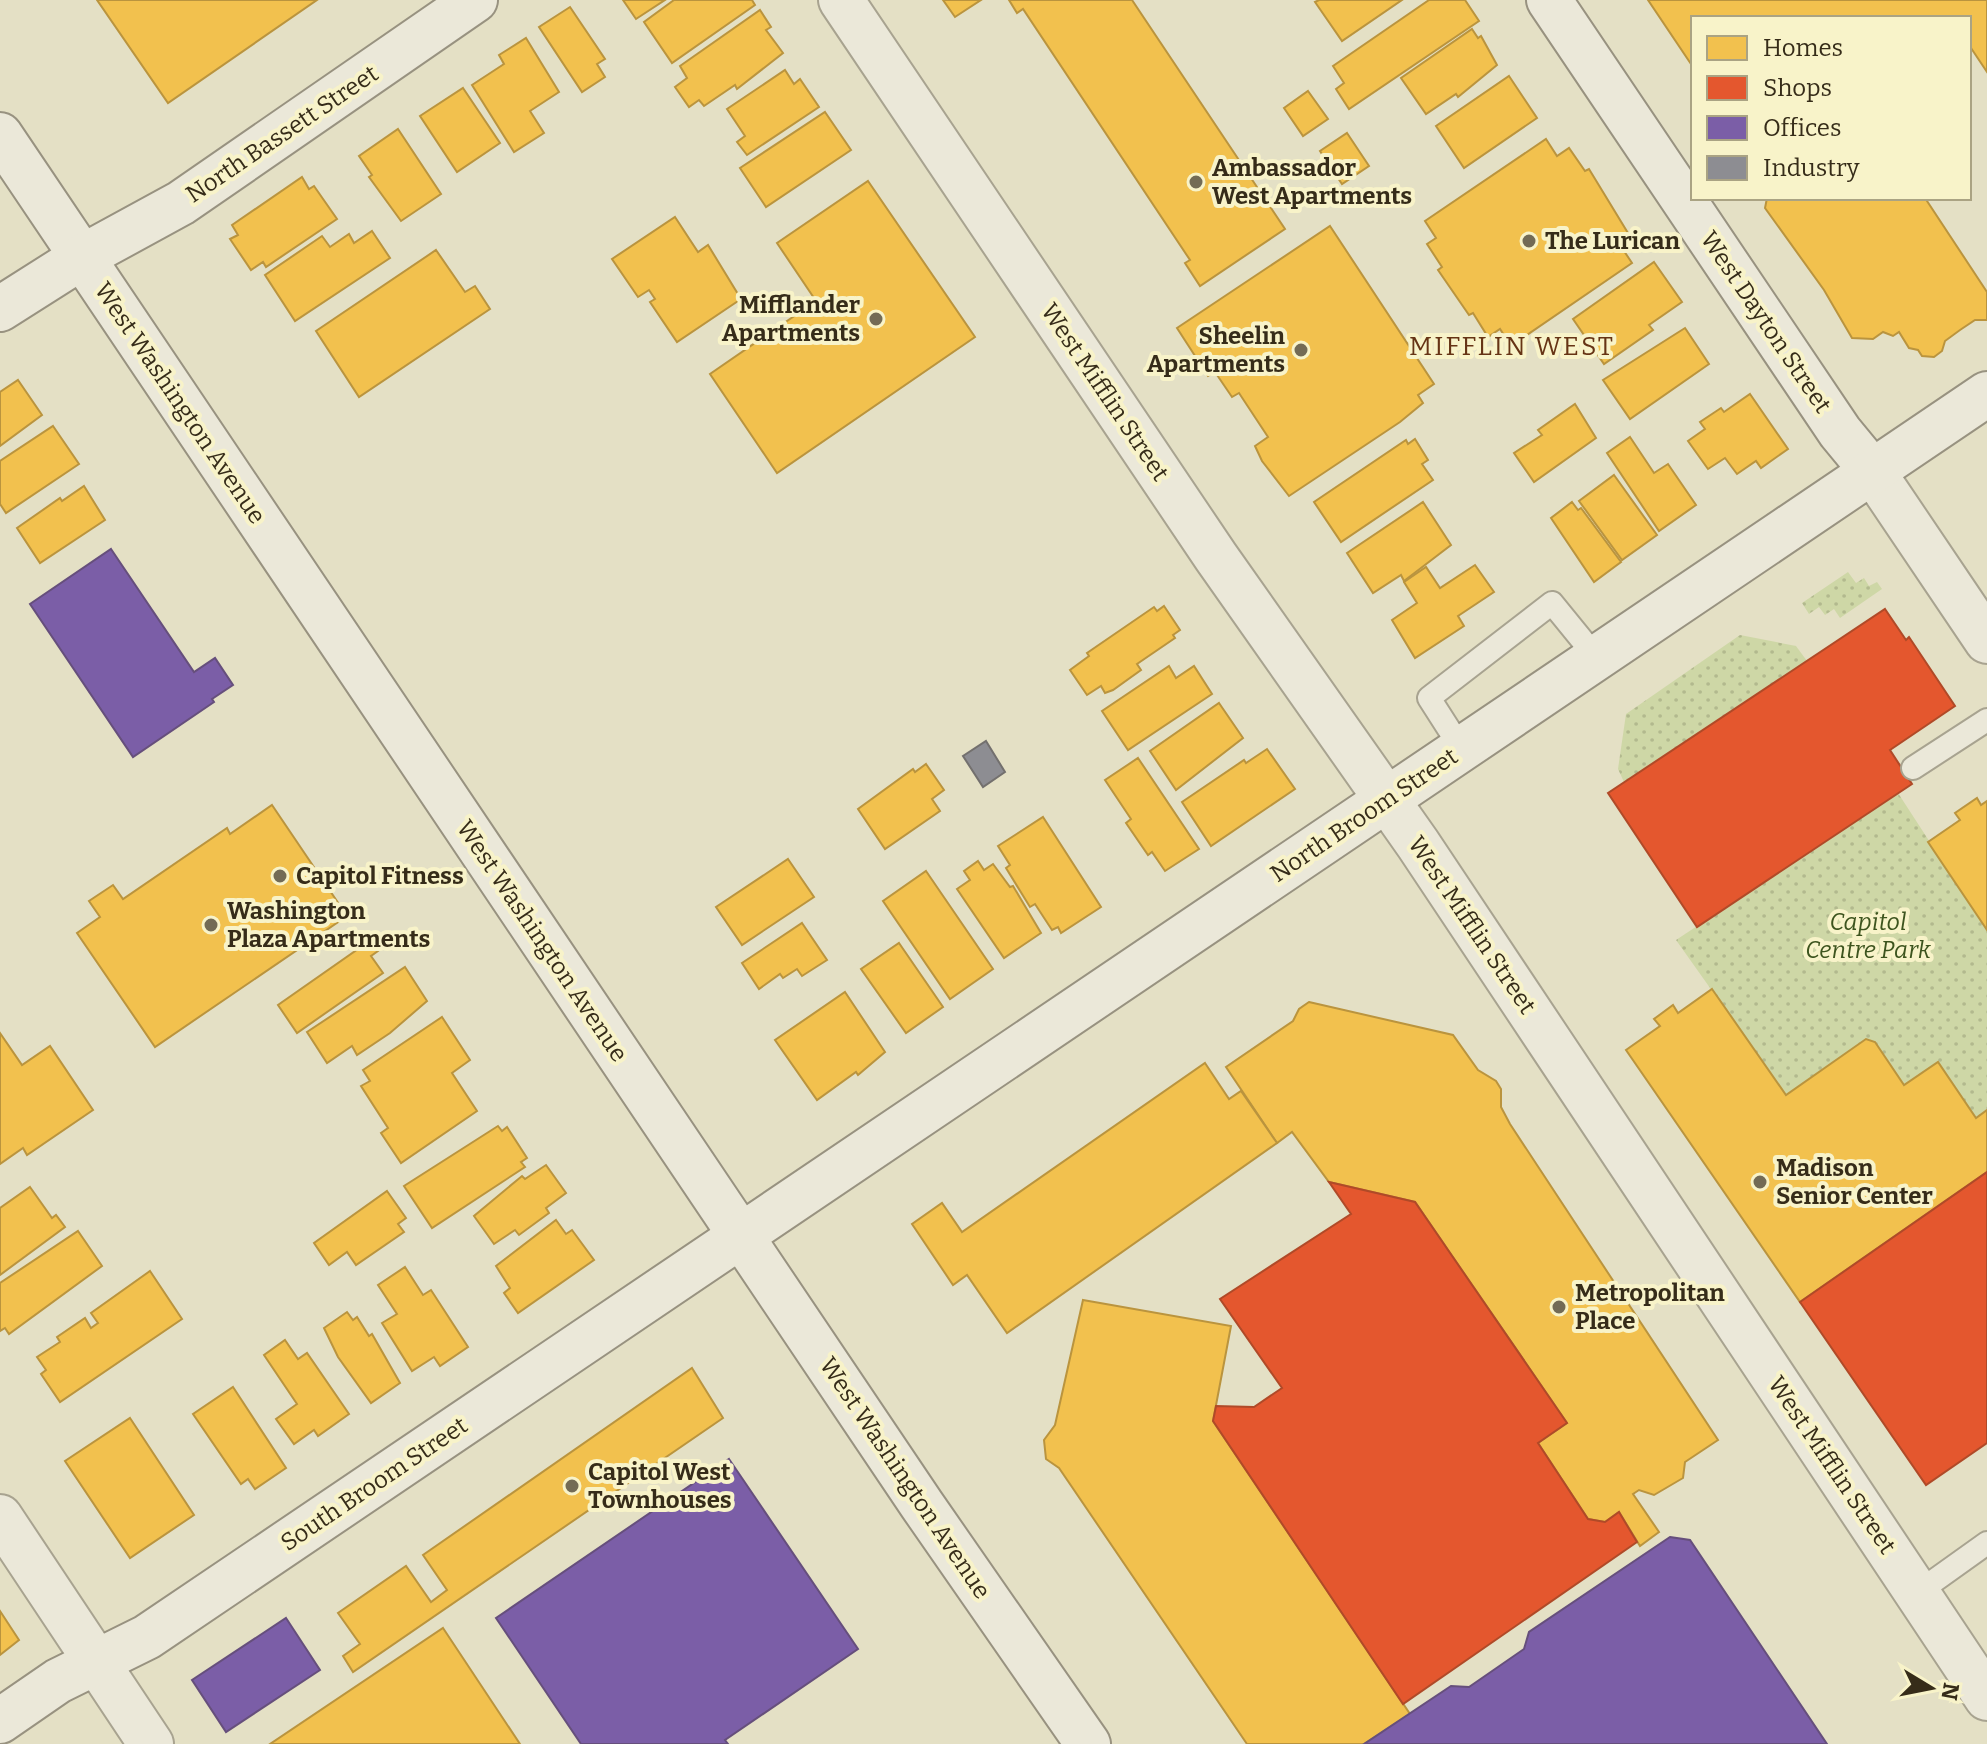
<svg xmlns="http://www.w3.org/2000/svg" width="1987" height="1744" font-family="Bitter,serif">
	<style>
		.grass { fill: url(#grass-dots) }
		.homes { fill: #f2c14e; stroke: #ba943e; stroke-width: 2 }
		.shops { fill: #e4572e; stroke: #b04a28; stroke-width: 2 }
		.offices { fill: #7b5ea7; stroke: #664f7c; stroke-width: 2 }
		.industry { fill: #8d8d92; stroke: #73706e; stroke-width: 2 }
		.lines { fill: none; stroke-linecap: round; stroke-linejoin: round }
		.lane-casing { stroke: #a8a390; stroke-width: 26 }
		.street-casing { stroke: #a8a390; stroke-width: 48 }
		.secondary-casing { stroke: #989280; stroke-width: 48 }
		.lane { stroke: #ebe8d9; stroke-width: 22 }
		.street { stroke: #ebe8d9; stroke-width: 44 }
		.secondary { stroke: #ebe8d9; stroke-width: 44 }
		.poi-dot { fill: #736b55; stroke: #f8f3c9; stroke-width: 3 }
		.labels { text-anchor: middle; stroke-width: 8; stroke-linejoin: round; paint-order: stroke }
		.street-label { font-size: 24px; fill: #362c19; stroke: #f8f3c9 }
		.poi-label { font-size: 24px; font-weight: bold; fill: #362c19; stroke: #f8f3c9; text-anchor: start }
		.park-label { font-size: 24px; font-style: italic; fill: #3d541e; stroke: #f8f3c9 }
		.neighbourhood-label { font-size: 26px; letter-spacing: 2px; fill: #663415; stroke: #f8f3c9 }
	</style>
	<defs>
		<pattern id="grass-dots" width="8" height="8" patternUnits="userSpaceOnUse" patternTransform="scale(2)"><rect width="8" height="8" fill="#ced7a6"/><path d="M2 2h.1M6 6h.1" fill="none" stroke="#b2b98e" stroke-width="1.8" stroke-linecap="round"/></pattern>
	</defs>
	<rect width="100%" height="100%" fill="#e4e0c5"/>
	<g class="grass">
		<path d="M1848 572 1856 583 1864 578 1869 586 1877 582 1882 589 1840 618 1834 609 1825 615 1819 607 1809 614 1802 603Z"/>
		<path d="M1740 635 1796 646 1807 661 1624 782 1618 769 1626 714Z"/>
		<path d="M1898 793 1987 930V1110L1976 1118 1938 1062 1904 1085 1875 1042 1867 1040 1786 1095 1676 940Z"/>
	</g>
	<g class="homes">
		<path d="M97 0H317L168 103Z"/>
		<path d="M623 0H665L636 19Z"/>
		<path d="M674 0H752L755 5 672 63 644 22Z"/>
		<path d="M943 0H981L955 17Z"/>
		<path d="M1009 0H1132L1285 229 1200 286 1185 263 1190 260 1023 9 1017 13Z"/>
		<path d="M1319 0H1402L1342 41 1315 2Z"/>
		<path d="M1429 0H1465L1479 21 1349 109 1336 89 1344 83 1333 66Z"/>
		<path d="M1648 0H1987V72L1969 45V18H1693V67Z"/>
		<path d="M570 7 605 59 597 64 605 77 582 92 539 27Z"/>
		<path d="M760 10 771 27 766 30 783 53 737 89 735 85 704 106 699 100 689 107 675 87 687 78 680 66Z"/>
		<path d="M1472 29 1478 38 1481 36 1497 65 1458 97 1456 94 1426 114 1401 78Z"/>
		<path d="M526 38 559 92 530 111 544 133 514 152 472 85 504 64 499 55Z"/>
		<path d="M785 70 794 84 800 79 819 107 747 155 737 142 745 136 727 109Z"/>
		<path d="M1509 76 1537 118 1464 168 1436 126Z"/>
		<path d="M463 88 500 143 457 172 420 116Z"/>
		<path d="M1308 91 1328 119 1303 136 1284 108Z"/>
		<path d="M825 112 851 150 766 207 740 168Z"/>
		<path d="M398 129 441 194 401 221 369 177 372 175 359 156Z"/>
		<path d="M1347 133 1369 166 1342 184 1320 151Z"/>
		<path d="M1546 139 1557 156 1569 148 1585 171 1589 169 1631 238 1620 245 1632 263 1511 346 1500 329 1488 337 1473 313 1469 315 1438 270 1442 267 1427 244 1436 238 1425 221Z"/>
		<path d="M302 177 309 189 314 186 337 219 266 267 263 262 251 270 230 239 238 235 232 225Z"/>
		<path d="M868 181 975 337 777 473 710 374 816 301 777 243Z"/>
		<path d="M1767 198H1925L1987 292V320H1975L1960 330 1945 341 1942 351 1934 357 1922 356 1918 350 1909 348 1899 332 1893 336 1883 332 1873 339 1852 338 1824 290 1765 208Z"/>
		<path d="M675 217 698 252 708 245 741 299 677 342 650 302 655 299 649 290 638 297 612 259Z"/>
		<path d="M1330 226 1434 384 1418 395 1423 403 1400 422 1289 496 1262 461 1255 446 1268 437 1239 393 1232 397 1215 372 1208 376 1177 328Z"/>
		<path d="M372 231 390 258 295 321 265 275 322 236 330 247 349 234 354 243Z"/>
		<path d="M436 250 465 292 475 286 490 309 359 397 316 331Z"/>
		<path d="M1654 262 1682 302 1649 325 1653 330 1604 364 1573 319Z"/>
		<path d="M1685 328 1709 364 1630 419 1603 380Z"/>
		<path d="M18 380 42 415 0 446V392Z"/>
		<path d="M1750 394 1788 449 1761 468 1756 461 1737 474 1725 458 1708 469 1688 441 1705 429 1700 422 1721 408 1724 412Z"/>
		<path d="M1575 404 1596 438 1534 482 1514 453 1542 435 1538 430Z"/>
		<path d="M53 426 79 464 6 513 0 504V461Z"/>
		<path d="M1630 437 1654 473 1668 464 1696 505 1659 531 1607 453Z"/>
		<path d="M1415 439 1428 460 1422 464 1433 480 1341 542 1314 502 1406 440 1408 444Z"/>
		<path d="M1614 475 1657 535 1622 560 1579 501Z"/>
		<path d="M84 486 105 520 40 563 17 528 60 498 62 501Z"/>
		<path d="M1423 502 1451 545 1404 581 1401 575 1373 593 1347 553Z"/>
		<path d="M1572 502 1578 510 1581 508 1621 562 1594 582 1551 518Z"/>
		<path d="M1475 565 1494 592 1458 616 1464 626 1415 658 1392 620 1417 603 1404 582 1426 567 1440 588Z"/>
		<path d="M1164 606 1180 630 1173 635 1175 638 1137 664 1141 670 1113 690 1105 693 1101 686 1087 695 1070 670 1089 656 1087 653 1154 607 1157 611Z"/>
		<path d="M1169 666 1176 678 1194 666 1212 694 1128 750 1102 711Z"/>
		<path d="M1219 703 1243 738 1176 790 1150 751Z"/>
		<path d="M1267 749 1295 789 1211 846 1182 802 1244 760 1246 763Z"/>
		<path d="M1138 758 1199 849 1165 871 1152 852 1148 855 1126 823 1131 819 1105 780Z"/>
		<path d="M926 764 944 790 932 799 940 811 885 849 858 809 913 769 915 772Z"/>
		<path d="M1977 798 1981 805 1987 801V930L1928 842 1960 820 1955 813Z"/>
		<path d="M272 805 347 916 155 1047 77 933 100 917 89 901 113 885 123 899 227 828 230 834Z"/>
		<path d="M1043 817 1101 907 1061 933 1058 927 1052 930 1035 904 1030 907 1006 868 1010 865 998 846Z"/>
		<path d="M788 859 814 897 742 945 716 907Z"/>
		<path d="M978 861 984 870 993 864 1010 887 1013 886 1041 933 1004 958 957 889 970 880 964 871Z"/>
		<path d="M926 871 993 969 950 999 883 901Z"/>
		<path d="M802 923 827 960 802 976 797 969 783 978 780 974 759 989 742 963Z"/>
		<path d="M371 940 378 951 371 956 383 973 297 1033 278 1005Z"/>
		<path d="M899 943 943 1007 906 1033 861 969Z"/>
		<path d="M405 967 427 1001 390 1033 357 1055 352 1046 327 1063 307 1032Z"/>
		<path d="M1712 989 1786 1095 1866 1039 1875 1042 1904 1085 1938 1062 1976 1118 1987 1110V1172L1800 1302 1626 1050 1660 1026 1654 1019 1673 1005 1678 1013Z"/>
		<path d="M845 992 885 1052 858 1075 856 1072 817 1100 775 1040Z"/>
		<path d="M1309 1002 1453 1035 1478 1070 1496 1081 1501 1089V1107L1510 1124 1718 1440 1685 1462 1683 1478 1654 1495 1639 1490 1633 1494 1659 1532 1640 1546 1619 1512 1605 1522 1588 1519 1538 1443 1567 1423 1415 1202 1329 1182 1292 1132 1277 1143 1226 1067 1293 1021 1299 1009Z"/>
		<path d="M442 1017 470 1060 452 1073 477 1111 401 1163 381 1133 388 1128 361 1086 370 1081 363 1070Z"/>
		<path d="M0 1033 22 1065 50 1046 93 1110 27 1155 23 1148 0 1164Z"/>
		<path d="M1205 1063 1229 1099 1241 1091 1277 1143 1007 1333 967 1275 953 1285 912 1224 942 1203 962 1232Z"/>
		<path d="M498 1126 502 1131 507 1127 527 1158 521 1162 525 1167 432 1228 404 1186Z"/>
		<path d="M546 1165 566 1193 546 1208 549 1213 519 1235 515 1230 494 1244 474 1216 522 1176 525 1179Z"/>
		<path d="M30 1187 52 1218 56 1215 65 1227 0 1275V1208Z"/>
		<path d="M387 1191 406 1218 398 1224 404 1232 356 1265 347 1252 329 1265 314 1243Z"/>
		<path d="M556 1220 566 1234 572 1230 594 1260 518 1313 504 1293 510 1288 496 1266Z"/>
		<path d="M78 1231 102 1266 9 1334 5 1328 0 1331V1283Z"/>
		<path d="M405 1267 423 1295 431 1290 468 1347 440 1366 434 1357 412 1371 382 1323 397 1314 378 1285Z"/>
		<path d="M150 1271 182 1319 60 1402 41 1374 46 1370 37 1357 60 1342 57 1337 85 1318 91 1328 98 1323 91 1313Z"/>
		<path d="M1083 1300 1231 1326 1213 1421 1410 1714 1364 1744H1247L1059 1468 1046 1459 1044 1440 1055 1425Z"/>
		<path d="M347 1312 353 1320 357 1317 369 1336 372 1334 400 1383 371 1403 338 1357 324 1328Z"/>
		<path d="M285 1340 298 1359 307 1353 349 1414 318 1436 314 1430 294 1444 276 1419 297 1404 264 1355Z"/>
		<path d="M692 1368 723 1418 353 1672 343 1656 360 1644 338 1613 406 1566 431 1602 447 1590 423 1555Z"/>
		<path d="M233 1387 286 1468 255 1489 248 1479 241 1484 193 1414Z"/>
		<path d="M130 1418 194 1515 130 1558 65 1461Z"/>
		<path d="M0 1611 19 1640 0 1655Z"/>
		<path d="M443 1628 520 1744H270Z"/>
	</g>
	<g class="shops">
		<path d="M1885 609 1906 640 1909 637 1955 706 1890 750 1912 784 1697 927 1608 793Z"/>
		<path d="M1987 1172V1443L1926 1485 1800 1302Z"/>
		<path d="M1329 1182 1415 1202 1567 1423 1538 1443 1588 1519 1605 1522 1619 1512 1637 1542 1403 1704 1213 1421 1216 1406 1254 1407 1282 1388 1220 1299 1351 1214Z"/>
	</g>
	<g class="offices">
		<path d="M111 549 194 672 215 658 233 685 212 699 214 702 133 757 30 604Z"/>
		<path d="M729 1459 858 1649 725 1740 728 1744H581L496 1618Z"/>
		<path d="M1670 1537 1690 1540 1827 1744H1364L1451 1686 1469 1687 1524 1649 1529 1632Z"/>
		<path d="M286 1618 320 1670 226 1732 192 1680Z"/>
	</g>
	<path class="industry" d="M986 741 1005 772 983 787 963 756Z"/>
	<g class="lines">
		<defs>
			<g id="lane">
				<path d="M1461 748 1429 698 1552 603 1596 657"/>
				<path d="M1913 768 1987 720"/>
				<path d="M1917 1593 1987 1543"/>
			</g>
			<g id="street">
				<path d="M841 0 1216 557 1418 844 1987 1698"/>
				<path d="M1873 472 1987 641"/>
				<path d="M0 1517 151 1744"/>
			</g>
			<g id="secondary">
				<path d="M1549 0 1840 432 1873 472"/>
				<path d="M0 135 922 1505 1088 1744"/>
				<path d="M0 309 82 257 181 203 475 0"/>
				<path d="M0 1721 58 1681 147 1637 1987 394"/>
			</g>
		</defs>
		<use href="#lane" class="lane-casing"/>
		<use href="#street" class="street-casing"/>
		<use href="#secondary" class="secondary-casing"/>
		<use href="#lane" class="lane"/>
		<use href="#street" class="street"/>
		<use href="#secondary" class="secondary"/>
	</g>
	<g class="poi-dot">
		<circle cx="1196" cy="182" r="8"/>
		<circle cx="1529" cy="241" r="8"/>
		<circle cx="876" cy="319" r="8"/>
		<circle cx="1301" cy="350" r="8"/>
		<circle cx="280" cy="876" r="8"/>
		<circle cx="211" cy="925" r="8"/>
		<circle cx="1760" cy="1182" r="8"/>
		<circle cx="1559" cy="1307" r="8"/>
		<circle cx="572" cy="1486" r="8"/>
	</g>
	<g class="labels">
		<g class="street-label">
			<text transform="translate(282 134) rotate(-34)" y="8">North Bassett Street</text>
			<text transform="translate(1766 322) rotate(56)" y="8">West Dayton Street</text>
			<text transform="translate(1105 392) rotate(56)" y="8">West Mifflin Street</text>
			<text transform="translate(180 403) rotate(56)" y="8">West Washington Avenue</text>
			<text transform="translate(1364 815) rotate(-34)" y="8">North Broom Street</text>
			<text transform="translate(1472 925) rotate(56)" y="8">West Mifflin Street</text>
			<text transform="translate(542 941) rotate(56)" y="8">West Washington Avenue</text>
			<text transform="translate(1832 1465) rotate(56)" y="8">West Mifflin Street</text>
			<text transform="translate(905 1478) rotate(56)" y="8">West Washington Avenue</text>
			<text transform="translate(374 1484) rotate(-34)" y="8">South Broom Street</text>
		</g>
		<g class="poi-label">
			<text x="1212" y="176">Ambassador<tspan x="1212" dy="28">West Apartments</tspan></text>
			<text x="1545" y="249">The Lurican</text>
			<text x="860" y="313" text-anchor="end">Mifflander<tspan x="860" dy="28">Apartments</tspan></text>
			<text x="1285" y="344" text-anchor="end">Sheelin<tspan x="1285" dy="28">Apartments</tspan></text>
			<text x="296" y="884">Capitol Fitness</text>
			<text x="227" y="919">Washington<tspan x="227" dy="28">Plaza Apartments</tspan></text>
			<text x="1776" y="1176">Madison<tspan x="1776" dy="28">Senior Center</tspan></text>
			<text x="1575" y="1301">Metropolitan<tspan x="1575" dy="28">Place</tspan></text>
			<text x="588" y="1480">Capitol West<tspan x="588" dy="28">Townhouses</tspan></text>
		</g>
		<g class="park-label">
			<text x="1868" y="930">Capitol<tspan x="1868" dy="28">Centre Park</tspan></text>
		</g>
		<g class="neighbourhood-label">
			<text x="1512" y="355">MIFFLIN WEST</text>
		</g>
	</g>
	<rect x="1691" y="16" width="280" height="184" fill="#f8f3c9" stroke="#aaa383" stroke-width="2"/>
	<rect x="1707" y="36" width="40" height="24" fill="#f2c14e" stroke="#aaa383" stroke-width="2"/>
	<text x="1763" y="56" font-size="24" fill="#362c19">Homes</text>
	<rect x="1707" y="76" width="40" height="24" fill="#e4572e" stroke="#aaa383" stroke-width="2"/>
	<text x="1763" y="96" font-size="24" fill="#362c19">Shops</text>
	<rect x="1707" y="116" width="40" height="24" fill="#7b5ea7" stroke="#aaa383" stroke-width="2"/>
	<text x="1763" y="136" font-size="24" fill="#362c19">Offices</text>
	<rect x="1707" y="156" width="40" height="24" fill="#8d8d92" stroke="#aaa383" stroke-width="2"/>
	<text x="1763" y="176" font-size="24" fill="#362c19">Industry</text>
	<g transform="translate(1931 1688) rotate(100)" stroke="#f8f3c9" stroke-width="6" paint-order="stroke">
	<path d="M0-6L14 30L0 20L-14 30Z" fill="#362c19"/>
	<text y="-12" font-size="22" font-weight="bold" text-anchor="middle" fill="#362c19">N</text>
	</g>
</svg>
